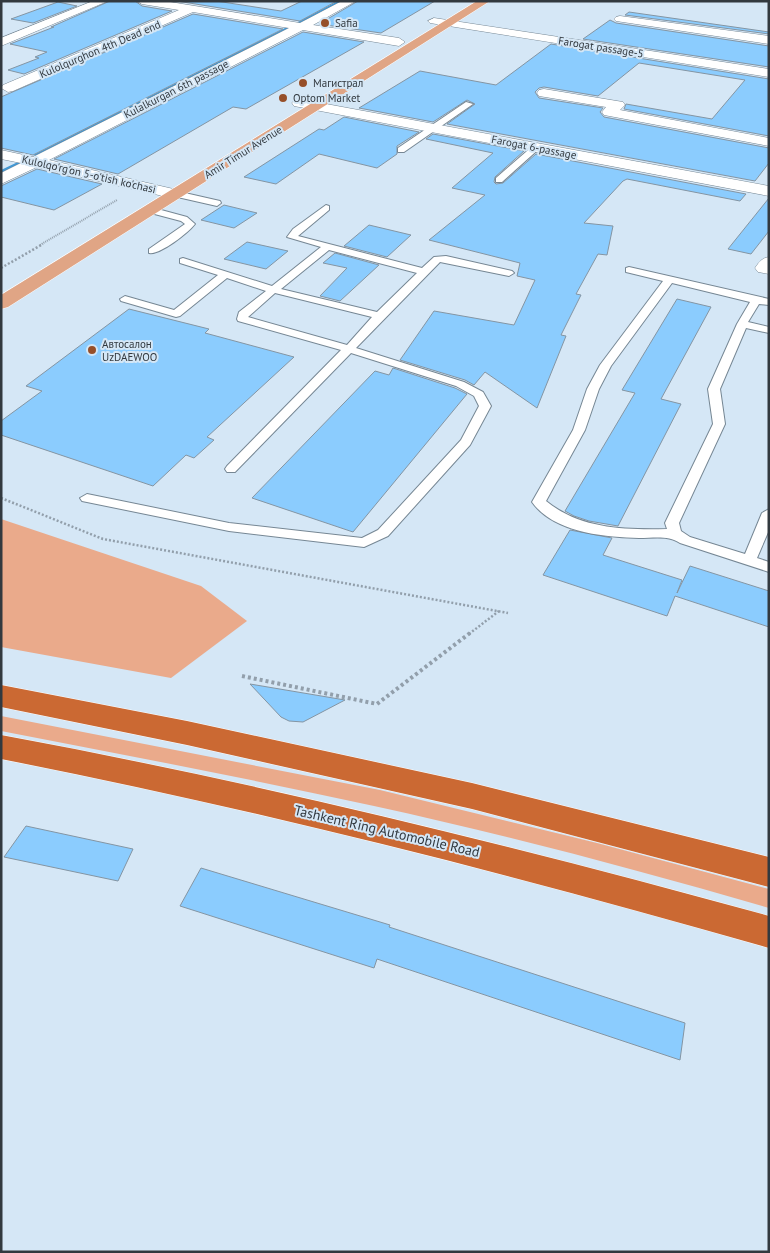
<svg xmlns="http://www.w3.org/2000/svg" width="770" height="1253" font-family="'PT Sans',sans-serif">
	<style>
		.green { fill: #eaaa8b }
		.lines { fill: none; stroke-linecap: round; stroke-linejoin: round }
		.stream { fill: #4298d4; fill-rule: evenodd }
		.building { fill: #8bccfe; stroke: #8495a3 }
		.lane-casing { stroke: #768794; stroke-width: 2 }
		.street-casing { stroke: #768794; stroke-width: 1 }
		.primary-casing { stroke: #fff; stroke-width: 1 }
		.highway-casing { stroke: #fff; stroke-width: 1 }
		.path-far2 { stroke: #929fab; stroke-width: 2; stroke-dasharray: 1 1; stroke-linecap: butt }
		.path-far1 { stroke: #929fab; stroke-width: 2.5; stroke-dasharray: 2 2; stroke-linecap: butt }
		.path { stroke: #929fab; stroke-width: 4; stroke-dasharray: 3 3; stroke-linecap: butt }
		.lane { fill: #fff; fill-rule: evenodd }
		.street { fill: #fff; fill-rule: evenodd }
		.primary { fill: #e0a585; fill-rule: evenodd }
		.highway { fill: #cb6933; fill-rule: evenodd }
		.poi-dot { fill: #964f29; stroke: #d5e7f6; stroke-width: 2 }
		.labels { text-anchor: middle; stroke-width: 4; stroke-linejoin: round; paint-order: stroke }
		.far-poi-label { font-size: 11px; fill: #32393f; stroke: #d5e7f6; text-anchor: start }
		.far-street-label { font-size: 11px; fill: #32393f; stroke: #d5e7f6 }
		.street-label { font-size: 14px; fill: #32393f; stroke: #d5e7f6 }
	</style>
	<rect width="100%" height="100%" fill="#d5e7f6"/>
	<g class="green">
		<path d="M1 519 201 586 247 621 171 678 1 647Z"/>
		<path d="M1 716 380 790 597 843 769 889V908C639 870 507 835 374 806 250 779 126 755 1 731Z"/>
	</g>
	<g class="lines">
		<g class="stream">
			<path d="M338 1H342L297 25 294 24Z"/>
			<path d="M289 26 292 27 36 156 33 155Z"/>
			<path d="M20 161 23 162 1 173V170Z"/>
		</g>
	</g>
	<g class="building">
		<path d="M110 1H135L142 6 172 11 24 74 8 70 39 58 35 57 47 52 10 44 54 27H51Z"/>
		<path d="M177 1H216L281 11 302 1H337L300 21Z"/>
		<path d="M358 1H435L381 33 319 24Z"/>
		<path d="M58 2 77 6 33 23 11 19Z"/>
		<path d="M629 12 769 32V34L625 15Z"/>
		<path d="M193 14 283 29 33 155 1 148V97Z"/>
		<path d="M610 20 616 23 769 46V67L583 39Z"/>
		<path d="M303 32 364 42 246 109 233 107 118 174 54 159Z"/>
		<path d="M551 44 769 79V136L624 109 626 104 712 119 745 80 639 63 598 96 544 87 539 88 535 92 539 98 603 108 600 112 604 117 769 148V163L755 181 447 124 475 104 467 100 433 122 359 108 420 71 496 85Z"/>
		<path d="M344 117 419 132 397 146V154L377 168 319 154 276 184 244 177 319 129 324 130Z"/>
		<path d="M433 134 524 151 495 177 494 182 496 184 503 183 536 154 746 194 740 201 627 179 623 181 584 223 613 226 607 255 598 254 576 294 581 295 561 335 566 336 537 408 485 372 474 385 465 380 400 360 434 311 514 325 535 280 517 276 520 263 429 240 485 195 452 188 493 153 426 139Z"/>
		<path d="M37 169 102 184 54 210 1 197V186Z"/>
		<path d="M769 198V231L751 254 728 249Z"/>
		<path d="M224 205 257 213 234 228 201 220Z"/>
		<path d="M369 225 411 235 387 257 344 246Z"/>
		<path d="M247 242 288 251 266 269 224 259Z"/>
		<path d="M335 253 379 265 340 301 320 296 347 268 323 263Z"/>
		<path d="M677 299 711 307 661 399 681 404 618 526 589 521 574 516 565 511 635 393 622 390Z"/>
		<path d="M129 309 209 329 205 333 294 357 207 437 214 440 194 458 186 455 153 486 1 435V421L42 391 26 386Z"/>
		<path d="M393 368 455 388 467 394 353 532 252 498 375 371 389 375Z"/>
		<path d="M570 530 612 538 603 555 682 580 677 593 690 566 769 591V627L675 596 667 616 543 575Z"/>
		<path d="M250 684 345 700 303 722 289 721 281 717Z"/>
		<path d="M26 826 133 849 118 881 4 857Z"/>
		<path d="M201 868 390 925 389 927 685 1023 680 1060 377 959 374 968 180 906Z"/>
	</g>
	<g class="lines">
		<defs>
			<g id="lane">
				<path d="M466 102 473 104 404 152H398V148Z"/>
				<path d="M534 145 541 147 502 182H496V178Z"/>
				<path d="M176 191 220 201 221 203 217 206 173 196 172 194Z"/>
				<path d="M326 205 329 206V210L298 236 422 268 434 257 446 256 512 271 514 273 509 276 440 262 356 348 464 382 483 392 491 406 470 445 388 536 364 547 229 531 82 501 80 498 87 494 229 523 362 538 378 530 461 440 479 406 474 396 456 386 351 353 235 472H227L225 469 227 466 341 350 238 321 237 319 239 312 266 291 227 278 180 316 176 317 121 301 120 299 125 296 174 310 218 275 180 263V259L183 258 272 286 321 247 287 237 293 229ZM329 250 417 273 377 312 281 289ZM275 293 372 317 347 345 248 317Z"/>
				<path d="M150 207 187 217 195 224C188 233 160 255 149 253V249L185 224 181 221 147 212 146 210Z"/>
				<path d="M629 267 769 299V305L759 304 748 322 769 327V333L746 328 720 389 725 424 679 523 681 531 690 537 745 554 762 513 769 509V530L757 558 769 562V572L680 543C668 535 654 538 639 538 605 537 554 533 532 502L573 430 587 389 600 365 663 281 626 272V268ZM672 283 750 302 737 324 708 389 713 424 665 523 667 529C625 530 580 529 546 501L585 430 599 389 611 366Z"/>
			</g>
			<g id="street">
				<path d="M93 1H108L1 46V38Z"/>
				<path d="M137 1H164L300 23 342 1H356L313 25 399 38 405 42 399 46 303 30 49 160 182 191 184 194 182 197 176 199 37 167 1 184V173L21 163 1 159V150L33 157 289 28 193 12 13 91 8 92 1 88 3 85 179 10 142 4Z"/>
				<path d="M620 16 769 36V44L616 21 614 19 616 17Z"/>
				<path d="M434 18 769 69V77L430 23 428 21Z"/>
				<path d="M544 89 623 102 625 105 620 110 769 138V146L604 115 602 112 606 107 539 96 537 93 539 90Z"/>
				<path d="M299 99 769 186V196L294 106 292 103 294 100Z"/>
				<path d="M769 257V274L758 272 755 268C759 262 762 258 769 257Z"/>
			</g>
			<path id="primary" d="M477 1H490L8 307 1 309V295Z"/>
			<g id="highway">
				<path d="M1 685 187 721 472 783 769 857V887L472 809 187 745 1 707Z"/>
				<path d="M1 735C260 783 515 846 769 916V948C515 875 260 810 1 759Z"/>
			</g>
		</defs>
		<use href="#lane" class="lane-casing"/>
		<use href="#street" class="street-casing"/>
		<use href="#primary" class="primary-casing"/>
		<use href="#highway" class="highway-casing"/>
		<path class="path-far2" d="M40 245 117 200"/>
		<g class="path-far1">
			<path d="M1 268 43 244"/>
			<path d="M1 498 103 539 508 613"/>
			<path d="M469 634 499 611"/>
		</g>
		<path class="path" d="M242 676 377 704 470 633"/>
		<use href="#lane" class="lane"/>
		<use href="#street" class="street"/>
		<use href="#primary" class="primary"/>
		<use href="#highway" class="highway"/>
	</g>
	<g class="poi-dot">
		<circle cx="325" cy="23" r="5"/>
		<circle cx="303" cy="83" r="5"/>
		<circle cx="283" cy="98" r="5"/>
		<circle cx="92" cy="350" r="5"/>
	</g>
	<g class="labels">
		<g class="far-poi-label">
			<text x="335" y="27">Safia</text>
			<text x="313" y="87">Магистрал</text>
			<text x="293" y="102">Optom Market</text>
			<text x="102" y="348">Автосалон<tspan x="102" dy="13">UzDAEWOO</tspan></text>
		</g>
		<g class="far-street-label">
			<text transform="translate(601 47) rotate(9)" y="4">Farogat passage-5</text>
			<text transform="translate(100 49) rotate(-23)" y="4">Kulolqurghon 4th Dead end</text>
			<text transform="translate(176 89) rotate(-27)" y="4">Kulalkurgan 6th passage</text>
			<text transform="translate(534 147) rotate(11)" y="4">Farogat 6-passage</text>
			<text transform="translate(243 152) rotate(-32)" y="4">Amir Timur Avenue</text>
			<text transform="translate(89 174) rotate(13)" y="4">Kulolqo'rg'on 5-o'tish ko'chasi</text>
		</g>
		<g class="street-label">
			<text transform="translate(387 831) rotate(13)" y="5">Tashkent Ring Automobile Road</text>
		</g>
	</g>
	<rect width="770" height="1253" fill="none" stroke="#32393f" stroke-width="5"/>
</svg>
